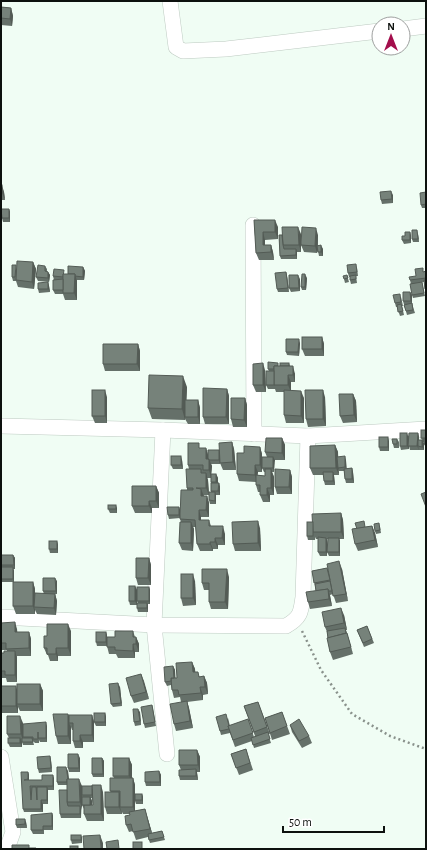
<svg xmlns="http://www.w3.org/2000/svg" width="427" height="850" font-family="'Alegreya Sans',sans-serif">
	<style>
		.lines { fill: none; stroke-linecap: round; stroke-linejoin: round }
		.minor-casing { stroke: #bdcac1; stroke-width: 16 }
		.path { stroke: #89918b; stroke-width: 2.5; stroke-dasharray: 2 3; stroke-linecap: butt }
		.minor { stroke: #fff; stroke-width: 15 }
		.wall { fill: #657069; fill-rule: evenodd }
		.shaded-wall { fill: #535b55 }
		.building { fill: #76827a; stroke: #535b55 }
	</style>
	<rect width="100%" height="100%" fill="#f0fdf4"/>
	<g class="lines">
		<defs>
			<g id="minor">
				<path d="M170 1 176 47 183 51 226 49 379 31"/>
				<path d="M403 29 426 26"/>
				<path d="M253 225 254 434"/>
				<path d="M1 426 163 430 308 436 426 429"/>
				<path d="M163 430 154 625 167 754"/>
				<path d="M1 617 154 625 286 626C300 618 301 613 303 597L308 436"/>
				<path d="M1 757 13 832 7 849"/>
			</g>
		</defs>
		<use href="#minor" class="minor-casing"/>
		<path class="path" d="M302 631 321 670 352 714 390 736 426 749"/>
		<use href="#minor" class="minor"/>
	</g>
	<g class="wall">
		<path d="M1 7 11 8 13 16 12 26 1 25Z"/>
		<path d="M1 185 4 192 5 200H1Z"/>
		<path d="M426 192V208H422L421 205Z"/>
		<path d="M393 195V203L382 204 381 200Z"/>
		<path d="M9 209 10 212V222H3L2 218Z"/>
		<path d="M254 220 278 227V239L265 240V245H271L273 252 274 260H259L256 253Z"/>
		<path d="M410 232 411 236V243L404 244 402 240Z"/>
		<path d="M301 234V252H297V259H281L280 256 279 235Z"/>
		<path d="M418 234 419 242H413L412 239Z"/>
		<path d="M318 235V245L323 249V256H319L318 251 317 253 304 252 301 245Z"/>
		<path d="M33 262 36 269 34 289 18 287 16 281H13L12 277 17 268Z"/>
		<path d="M45 266 47 269V271L48 272 50 275 49 282 38 281 36 277Z"/>
		<path d="M83 267 85 271 84 280H77V300H65L63 294H55L53 290 54 280 53 276 68 274Z"/>
		<path d="M357 268 358 276H356L357 283 351 284 350 280V277H349L348 273Z"/>
		<path d="M426 271V292L425 289 424 282H422L425 296 413 298 412 295 411 284 410 280 424 272Z"/>
		<path d="M286 272 287 276 289 292H278L277 289Z"/>
		<path d="M347 275 349 282 345 283 344 279Z"/>
		<path d="M307 278 306 290H302L301 287Z"/>
		<path d="M300 279V291L291 292 289 288Z"/>
		<path d="M48 282 49 286 50 292 39 293 38 289Z"/>
		<path d="M410 292 412 295V303L413 307 415 313 407 315 403 301Z"/>
		<path d="M401 297 403 306H402L404 315 400 316 397 307H396L395 303Z"/>
		<path d="M322 337 324 344V356H305L302 349Z"/>
		<path d="M300 343 299 356 287 355 286 352Z"/>
		<path d="M138 344 140 351V371H105L103 364Z"/>
		<path d="M289 363 290 366 295 374V382H291V391L304 398V423H286L284 415V392H276L275 389H268L266 385 269 371 268 369 279 366Z"/>
		<path d="M265 370 266 392H256L253 385Z"/>
		<path d="M187 387 186 400H198L200 408V424H188L185 419V420L152 419 148 408Z"/>
		<path d="M227 389 229 396V424H205L203 417Z"/>
		<path d="M353 394 356 401 357 422 343 423 340 416Z"/>
		<path d="M107 397V423H95L92 416Z"/>
		<path d="M325 397 326 426 308 427 306 419Z"/>
		<path d="M245 398 247 405V427H233L231 419Z"/>
		<path d="M426 430V448L424 444V442H423L424 450H419V448V450H410L409 446V449L401 450 400 446 408 436 418 433 419 437V440H422L421 438Z"/>
		<path d="M282 438 285 445V460H274V472H272L274 477V495H270V502H263L260 495V492H258L256 485V482L239 481 237 474 260 447 262 454V457H267L265 452ZM262 458V468L264 472H265V476L257 475 258 472H262Z"/>
		<path d="M397 439 399 442V448H394L393 444Z"/>
		<path d="M389 441V451H380L379 447Z"/>
		<path d="M232 442 234 449 236 470H223L220 463V460V464H211L212 466 211 474H216L218 478V483H219L220 487V495H216V504H210L209 500 211 492V478H207L208 480 209 495H203L204 496H207L209 503V517H201V520H209L211 526 225 534V545H218V549H213V551H200L197 544 196 527H193L194 529 193 551 182 550 179 543 181 522 180 519 187 490V488L189 469 188 465 201 448H206L208 455 219 450Z"/>
		<path d="M335 445 338 452V457L346 460V469L352 468 353 472 354 483H346L345 479 344 471H339L338 469 339 475H334L335 485H325L324 481V475H313L310 468Z"/>
		<path d="M182 460 183 469H173L171 465Z"/>
		<path d="M290 470 292 477V494H277L275 487Z"/>
		<path d="M156 486 159 493V508H152V513H135L132 506Z"/>
		<path d="M179 507 180 510V518L169 519 168 515Z"/>
		<path d="M117 508V513H110L108 509Z"/>
		<path d="M341 513 343 520 344 539H339L340 541V556H329L327 552 328 539H327V556H320L318 552V539H316L315 537V540H308L307 536 313 522Z"/>
		<path d="M372 526 375 533 378 547 358 551 355 544 365 527Z"/>
		<path d="M380 527 381 533 376 534 375 531Z"/>
		<path d="M260 528 261 551H235L233 544Z"/>
		<path d="M57 541 58 545V553H50L49 549Z"/>
		<path d="M1 550V555H13L15 558V569H13L14 571V582H33L35 589V593L44 594 43 591 57 581V594H55L57 601 56 615 37 614 35 610V614H16L13 606V582H1Z"/>
		<path d="M149 558 151 565V585H138L136 578Z"/>
		<path d="M327 568 329 572 342 569 348 601 336 603 333 594 330 595 332 606 310 609 308 602 316 591 312 571Z"/>
		<path d="M229 577 228 609H211L209 602V590H204L202 583Z"/>
		<path d="M195 581 196 605 183 606 181 598Z"/>
		<path d="M135 586 137 590V605H130L129 601Z"/>
		<path d="M149 587 150 590V604H148V612H138L137 608 138 603 137 601Z"/>
		<path d="M344 615 347 630H346L353 654 333 660 330 652 327 632 325 627Z"/>
		<path d="M1 623 17 629V632H29L31 639V656H17V682H7L6 678H1V653H4L7 651V650H1Z"/>
		<path d="M367 626 374 643 364 647 357 630Z"/>
		<path d="M71 631V656H58V661H50L48 655H47L44 648 47 636Z"/>
		<path d="M133 631 135 637H136L139 644V652H135V658H118L116 654H109L107 646H97L96 642 106 632 107 637H115Z"/>
		<path d="M192 662 195 669V672L200 677 204 676 207 683 208 694 203 695V700L187 702 189 708 193 728 176 731 174 724 181 702 180 697 174 698 172 690 171 685 167 686 165 682 173 666 175 670V678H177Z"/>
		<path d="M141 674 149 699 134 703 131 696Z"/>
		<path d="M40 684 43 691V711H20L18 707V713H1V686L17 690Z"/>
		<path d="M120 687 122 706 113 707 111 704Z"/>
		<path d="M258 702 270 734H268L271 743 254 748 252 741 235 747 230 733 221 735 220 731 228 718 230 726 248 719 254 737 255 736 244 706Z"/>
		<path d="M152 705 153 709 156 726 145 728 144 724Z"/>
		<path d="M140 712 141 725 135 726 134 722Z"/>
		<path d="M282 712 290 734 272 740 265 718Z"/>
		<path d="M105 713 106 717V726H96L94 722Z"/>
		<path d="M68 714 69 716 92 715 94 722V742H83V748H75L73 741V730H72L71 727V744H58L56 736Z"/>
		<path d="M23 724 47 726V742H40L39 740V743H35L33 741 34 745H23L22 742V747H10L8 743 9 738 7 734Z"/>
		<path d="M290 725 309 736 312 743 302 748 292 732Z"/>
		<path d="M246 749 253 770 239 775 231 754Z"/>
		<path d="M197 750 200 757V772H197L198 780H180L179 776 181 770 179 765Z"/>
		<path d="M50 756 51 760 52 772 39 773 38 769Z"/>
		<path d="M80 758V772H69L68 768Z"/>
		<path d="M102 758 104 761V777H93L92 774Z"/>
		<path d="M129 758 132 765V778H133L135 785V794H142L143 797V804H136L135 801V811L145 809 152 833 162 831 165 840 150 843 148 837 136 840 133 831 129 832 126 825 130 814H123L122 812V814H107L105 807 111 792 110 791 114 778 113 776Z"/>
		<path d="M68 771 69 779 82 786 103 792 104 821H87L84 814V809L82 805V796L81 818H61L60 814 67 790V785H58L57 782ZM91 798H92L93 805H92V801Z"/>
		<path d="M159 771 161 775V786H146L145 782Z"/>
		<path d="M28 772 29 775V780H42L54 778V790H48V804H43V812H24L23 809Z"/>
		<path d="M52 813 53 816V830H44V834H33L31 830Z"/>
		<path d="M26 822 27 828H17L16 825Z"/>
		<path d="M81 835 82 838V843L72 844 71 840Z"/>
	</g>
	<g class="shaded-wall">
		<path d="M11 8 13 16 12 26 10 19Z"/>
		<path d="M2 185 4 192 5 200 2 193Z"/>
		<path d="M391 191 393 195V203L392 199Z"/>
		<path d="M9 209 10 212V222L9 218Z"/>
		<path d="M275 220 278 227V239L275 232Z"/>
		<path d="M298 227 301 234V252L299 245Z"/>
		<path d="M316 228 318 235 317 253 315 246Z"/>
		<path d="M417 230 418 234 419 242 418 239Z"/>
		<path d="M263 232 265 240V252L263 245Z"/>
		<path d="M410 232 411 236V243L410 240Z"/>
		<path d="M271 245 273 252 274 260 271 252Z"/>
		<path d="M321 245 323 249V256L321 252Z"/>
		<path d="M296 249 297 252V259L296 255Z"/>
		<path d="M33 262 36 269 34 289 32 282Z"/>
		<path d="M83 267 85 271 84 280 83 277Z"/>
		<path d="M48 272 50 275 49 282 48 278Z"/>
		<path d="M286 272 287 276 289 292 288 288Z"/>
		<path d="M75 274 77 281V300L74 293Z"/>
		<path d="M305 274 307 278 306 290 305 287Z"/>
		<path d="M298 275 300 279V291L299 288Z"/>
		<path d="M1 277 2 279V291L1 288Z"/>
		<path d="M48 282 49 286 50 292 48 289Z"/>
		<path d="M410 292 412 295V304L411 301Z"/>
		<path d="M322 337 324 344V356L322 349Z"/>
		<path d="M299 339 300 343 299 356 298 352Z"/>
		<path d="M138 344 140 351V371L137 364Z"/>
		<path d="M263 363 265 370 266 392 263 385Z"/>
		<path d="M293 366 295 374V382L293 375Z"/>
		<path d="M288 375 291 382V392L288 385Z"/>
		<path d="M183 376 187 387 186 417H185V420L182 409Z"/>
		<path d="M227 389 229 396V424L226 417Z"/>
		<path d="M105 390 107 397V423L105 416Z"/>
		<path d="M323 390 325 397 326 426 323 419Z"/>
		<path d="M301 391 304 398V423L301 416Z"/>
		<path d="M353 394 356 401 357 422 354 415Z"/>
		<path d="M245 398 247 405V427L244 420Z"/>
		<path d="M198 400 200 408V424L198 417Z"/>
		<path d="M407 433 408 436 409 449 407 446Z"/>
		<path d="M418 433 419 437V446H418L419 450 417 446Z"/>
		<path d="M388 437 389 441V451L388 447Z"/>
		<path d="M282 438 285 445V460L282 453Z"/>
		<path d="M422 440 424 443V450L422 447Z"/>
		<path d="M232 442 234 449 236 470 233 462Z"/>
		<path d="M335 445 338 452 339 475 336 468Z"/>
		<path d="M260 447 262 454V472L260 465Z"/>
		<path d="M206 448 208 455V466L206 459Z"/>
		<path d="M219 450 221 454 220 464 219 460Z"/>
		<path d="M181 456 182 460 183 469 181 465Z"/>
		<path d="M345 456 346 460 347 471 345 467Z"/>
		<path d="M273 457 275 460 274 472 273 468Z"/>
		<path d="M209 459 212 466 211 478 209 470Z"/>
		<path d="M255 465 258 472 257 482 255 475Z"/>
		<path d="M352 468 353 472 354 483 352 479Z"/>
		<path d="M271 469 274 477V495L271 488Z"/>
		<path d="M290 470 292 477V494L289 487Z"/>
		<path d="M333 472 334 476 335 485 333 481Z"/>
		<path d="M206 473 208 480 209 495 206 488Z"/>
		<path d="M216 474 218 478V485L216 482Z"/>
		<path d="M219 483 220 487V495L218 491Z"/>
		<path d="M156 486 159 493V508L156 501Z"/>
		<path d="M267 488 270 495V502L267 495Z"/>
		<path d="M201 489 204 496H201Z"/>
		<path d="M215 492 216 496V504L215 501Z"/>
		<path d="M207 496 209 503V517L206 510Z"/>
		<path d="M149 501 152 508V513L149 506Z"/>
		<path d="M116 505 117 508V513L116 509Z"/>
		<path d="M179 507 180 510V518L179 515Z"/>
		<path d="M199 510 201 517V527L199 520Z"/>
		<path d="M341 513 343 520 344 539 341 532Z"/>
		<path d="M258 521 260 528 261 551 258 543Z"/>
		<path d="M191 522 194 529 193 551 191 543Z"/>
		<path d="M223 526 225 534V545L222 538Z"/>
		<path d="M372 526 375 533 378 547 375 540Z"/>
		<path d="M215 538 218 545V549L215 542Z"/>
		<path d="M326 538 327 541V556L326 552Z"/>
		<path d="M339 538 340 541V556L339 552Z"/>
		<path d="M57 541 58 545V553L57 549Z"/>
		<path d="M210 542 213 549V551L210 544Z"/>
		<path d="M13 555 15 558V569L14 565Z"/>
		<path d="M149 558 151 565V585L148 578Z"/>
		<path d="M339 561 342 569 348 601 346 594Z"/>
		<path d="M13 567 14 571V582L13 579Z"/>
		<path d="M227 569 229 577 228 609 225 602Z"/>
		<path d="M193 574 195 581 196 605 193 598Z"/>
		<path d="M55 578 57 581V594L56 591Z"/>
		<path d="M33 582 35 589V607H34L35 610V614L33 606Z"/>
		<path d="M135 586 137 590V605L135 601Z"/>
		<path d="M149 587 150 590V604L149 601Z"/>
		<path d="M328 589 330 596 332 606 329 599Z"/>
		<path d="M55 594 57 601 56 615 54 608Z"/>
		<path d="M147 603 148 606V612L147 608Z"/>
		<path d="M341 608 344 615 347 630 344 623Z"/>
		<path d="M15 622 17 629 18 639 15 632Z"/>
		<path d="M68 624 71 631V656L68 648Z"/>
		<path d="M345 628 349 640 353 654 348 639Z"/>
		<path d="M29 632 31 639V656L29 648Z"/>
		<path d="M106 632 107 635V646L106 642Z"/>
		<path d="M136 637 139 644V652L136 644Z"/>
		<path d="M133 644 135 652V658L133 651Z"/>
		<path d="M56 648 58 656V661L56 654Z"/>
		<path d="M15 651 17 658V682L15 675Z"/>
		<path d="M192 662 195 669 196 679 193 672Z"/>
		<path d="M173 666 175 670 176 685 175 681Z"/>
		<path d="M141 674 144 681 149 699 146 692Z"/>
		<path d="M204 676 207 683 208 694 205 687Z"/>
		<path d="M118 683 120 687 122 706 121 703Z"/>
		<path d="M40 684 43 691V711L40 704Z"/>
		<path d="M16 686 18 693 17 704 18 707V713L16 706Z"/>
		<path d="M200 687 203 695V700L201 693Z"/>
		<path d="M187 701 189 708 193 728 190 721Z"/>
		<path d="M138 709 140 712 141 725 140 721Z"/>
		<path d="M105 713 106 717V726L105 722Z"/>
		<path d="M68 714 71 721 69 723 71 727V744L68 736Z"/>
		<path d="M92 715 94 722V742L92 735Z"/>
		<path d="M20 716 23 723V741L21 734Z"/>
		<path d="M46 722 47 726V742L46 738Z"/>
		<path d="M80 735 83 742V748L80 741Z"/>
		<path d="M20 738 22 742V747L20 743Z"/>
		<path d="M197 750 200 757V772L198 765Z"/>
		<path d="M78 754 80 758V772L79 768Z"/>
		<path d="M50 756 51 760 52 772 51 768Z"/>
		<path d="M102 758 104 761V777L103 774Z"/>
		<path d="M129 758 132 765V783L129 776Z"/>
		<path d="M66 767 68 771 69 785 68 782Z"/>
		<path d="M196 769 197 773 198 780 196 776Z"/>
		<path d="M159 771 161 775V786L160 782Z"/>
		<path d="M28 772 29 775V783L28 779Z"/>
		<path d="M53 775 54 778V790L53 786Z"/>
		<path d="M133 778 135 785V814L133 807Z"/>
		<path d="M79 779 82 786V810L80 802Z"/>
		<path d="M101 785 103 792 104 821 101 814Z"/>
		<path d="M47 787 48 791V804L47 800Z"/>
		<path d="M119 792 122 799 120 807 122 814 119 807Z"/>
		<path d="M142 794 143 797V804L142 800Z"/>
		<path d="M90 797 92 801V809L90 805Z"/>
		<path d="M41 800 43 804V812L41 809Z"/>
		<path d="M80 806 81 810V818L80 814Z"/>
		<path d="M145 809 147 816 153 836 150 829Z"/>
		<path d="M52 813 53 816V830L52 826Z"/>
		<path d="M25 819 26 822 27 828 25 824Z"/>
		<path d="M81 835 82 838V843L81 840Z"/>
		<path d="M100 835 103 843V849H101Z"/>
	</g>
	<g class="building">
		<path d="M1 7 11 8 10 19 1 18Z"/>
		<rect x="1" y="185" width="1" height="8"/>
		<path d="M391 191 392 199 381 200 380 192Z"/>
		<path d="M426 192V204L421 205 420 193Z"/>
		<path d="M1 209H9V218H2Z"/>
		<path d="M254 220H275V232H263V245H271V252L256 253Z"/>
		<path d="M282 227H298L299 245H283Z"/>
		<path d="M302 227 316 228 315 246 301 245Z"/>
		<path d="M412 230H417L418 239H412Z"/>
		<path d="M405 232H410V240H402V236H405Z"/>
		<path d="M279 235H282L283 245 284 249H296V255L280 256Z"/>
		<path d="M321 245V252H318L317 246Z"/>
		<path d="M17 261 33 262 32 282 16 280Z"/>
		<path d="M356 264 357 272 348 273 347 265Z"/>
		<path d="M12 265H16L15 277H12Z"/>
		<path d="M38 265 45 266V271L48 272V278L36 277Z"/>
		<path d="M68 266 83 267V277L75 276V274H68Z"/>
		<path d="M423 268V272L426 271V278L410 280 409 277 416 276 415 269Z"/>
		<path d="M54 269 64 270 63 277 53 276Z"/>
		<path d="M286 272 288 288 277 289 275 273Z"/>
		<path d="M63 274H75L74 293H63Z"/>
		<path d="M302 274H305V287H301Z"/>
		<path d="M289 275H298L299 288H289Z"/>
		<path d="M347 275 348 278 344 279 343 276Z"/>
		<path d="M356 275V279L350 280V276Z"/>
		<path d="M63 279V290H53V280Z"/>
		<path d="M424 280H426V288L425 289Z"/>
		<path d="M48 282V289H38V283Z"/>
		<path d="M422 282 424 293 412 295 410 284Z"/>
		<path d="M403 292H410L411 301H403Z"/>
		<path d="M400 294 401 302 395 303 393 295Z"/>
		<path d="M412 303 413 310 406 311 404 305Z"/>
		<path d="M401 304 403 311 398 312 397 305Z"/>
		<rect x="302" y="337" width="20" height="12"/>
		<path d="M286 339H299L298 352H286Z"/>
		<path d="M103 344H138L137 364H103Z"/>
		<path d="M268 362 278 363V366H274V369H268Z"/>
		<path d="M263 363V385H253V364Z"/>
		<rect x="280" y="363" width="9" height="3"/>
		<path d="M274 366H293V375H288V385H274Z"/>
		<rect x="266" y="371" width="8" height="14"/>
		<path d="M149 375 183 376 182 409 148 408Z"/>
		<path d="M203 388 227 389 226 417H203Z"/>
		<rect x="92" y="390" width="13" height="26"/>
		<path d="M284 390 301 391V416L284 415Z"/>
		<path d="M305 390H323V419H306Z"/>
		<path d="M339 394H353L354 415 340 416Z"/>
		<path d="M231 398H245L244 420 231 419Z"/>
		<rect x="185" y="400" width="13" height="17"/>
		<rect x="421" y="430" width="5" height="8"/>
		<rect x="400" y="433" width="7" height="13"/>
		<path d="M409 433H418L417 446H408Z"/>
		<rect x="379" y="437" width="9" height="10"/>
		<path d="M266 438H282V453L265 452Z"/>
		<path d="M392 439H397V444H393Z"/>
		<rect x="424" y="439" width="2" height="5"/>
		<path d="M418 440H422V447L418 446Z"/>
		<path d="M232 442 233 462 220 463 219 443Z"/>
		<path d="M188 443H199V448H206V459H209V470H203V465H188Z"/>
		<path d="M335 445 336 468H310V446Z"/>
		<path d="M244 446 260 447V465H255V475L237 474V453H244Z"/>
		<path d="M208 450H219V460H209V459H208Z"/>
		<rect x="171" y="456" width="10" height="9"/>
		<path d="M345 456V467L338 468 337 457Z"/>
		<rect x="262" y="457" width="11" height="11"/>
		<path d="M352 468V479H345L344 469Z"/>
		<path d="M186 469H201V473H206V488H196L201 489V496H207L206 510H199V520H209V526H223L222 538H215V542H210V544H197L195 520 180 519 181 490H193V488H187Z"/>
		<path d="M265 469H271V488H267V495H260V485H256V475L265 476Z"/>
		<path d="M275 469 290 470 289 487H275Z"/>
		<path d="M323 472H333V481H324Z"/>
		<rect x="211" y="474" width="5" height="8"/>
		<path d="M211 483H219L218 491H211Z"/>
		<path d="M132 486H156V501H149V506H132Z"/>
		<path d="M209 492H215V501L209 500Z"/>
		<path d="M426 492V507L421 494Z"/>
		<rect x="108" y="505" width="8" height="4"/>
		<path d="M167 507H179V515H168Z"/>
		<path d="M341 513V532H313L312 514Z"/>
		<path d="M258 521V543L233 544 232 522Z"/>
		<path d="M364 521 365 527 357 529 355 523Z"/>
		<path d="M180 522H191V543H179Z"/>
		<rect x="307" y="522" width="6" height="14"/>
		<path d="M379 523 380 530 375 531 374 524Z"/>
		<path d="M372 526 375 540 355 544 352 529Z"/>
		<path d="M318 537 326 538V552H318Z"/>
		<path d="M328 538H339V552H327Z"/>
		<rect x="49" y="541" width="8" height="8"/>
		<path d="M1 555H13L14 565H1Z"/>
		<path d="M136 558H149L148 578H136Z"/>
		<path d="M339 561 346 594 333 596 327 564Z"/>
		<rect x="1" y="567" width="12" height="12"/>
		<path d="M327 568 330 580 314 583 312 571Z"/>
		<path d="M202 569H227L225 602H209V583H202Z"/>
		<rect x="181" y="574" width="12" height="24"/>
		<path d="M43 578H55L56 591H43Z"/>
		<path d="M330 581 332 591H328V589L316 591 315 584Z"/>
		<rect x="13" y="582" width="20" height="24"/>
		<rect x="129" y="586" width="6" height="15"/>
		<rect x="137" y="587" width="12" height="14"/>
		<path d="M328 589 329 599 308 602 306 592Z"/>
		<path d="M35 593 55 594 54 608 34 607Z"/>
		<rect x="137" y="603" width="10" height="5"/>
		<path d="M341 608 344 623 325 627 322 612Z"/>
		<path d="M15 622V632H29V648L6 649V643H1V623Z"/>
		<path d="M47 624H68V648H56V654H47V648H44V636H47Z"/>
		<path d="M367 626 372 639 363 643 357 630Z"/>
		<path d="M345 628 346 633 328 638 327 631Z"/>
		<path d="M115 631H133V637H136V644H133V651L115 650V647H107V637H115Z"/>
		<rect x="96" y="632" width="10" height="10"/>
		<path d="M347 633 351 647 330 652 327 638Z"/>
		<path d="M4 651H15V675H5V671H1V653H4Z"/>
		<path d="M192 662 193 672H198L199 677 204 676 205 687H200L201 693 179 695 178 690H172L171 678H177L176 663Z"/>
		<path d="M173 666 174 678H171V681L165 682 164 667Z"/>
		<path d="M141 674 146 692 131 696 126 678Z"/>
		<path d="M118 683 121 703 111 704 109 684Z"/>
		<rect x="17" y="684" width="23" height="20"/>
		<rect x="1" y="686" width="15" height="20"/>
		<path d="M187 701 190 721 174 724 170 704Z"/>
		<path d="M258 702 267 727 254 732 244 706Z"/>
		<path d="M152 705 155 722 144 724 141 707Z"/>
		<path d="M133 709H138L140 721 134 722Z"/>
		<path d="M282 712 287 726 270 733 265 718Z"/>
		<rect x="94" y="713" width="11" height="9"/>
		<path d="M53 714H68V736H56Z"/>
		<path d="M226 714 229 726H228L229 729 220 731 216 717Z"/>
		<path d="M69 715H92V735H80V741H73V723H69Z"/>
		<path d="M7 716H20L21 734H7Z"/>
		<path d="M248 719 253 733 233 740 228 726Z"/>
		<path d="M299 719 309 736 299 741 290 725Z"/>
		<path d="M46 722V738H38V732V739H33V737H23V724Z"/>
		<path d="M268 732 270 739 253 745 251 738Z"/>
		<rect x="8" y="738" width="12" height="5"/>
		<path d="M22 738H32L33 742H22Z"/>
		<path d="M246 749 250 763 236 768 231 754Z"/>
		<path d="M179 750H197L198 765H179Z"/>
		<path d="M68 754H78L79 768H68Z"/>
		<path d="M50 756 51 768 38 769 37 757Z"/>
		<path d="M92 758H102L103 774H92Z"/>
		<rect x="113" y="758" width="16" height="18"/>
		<path d="M57 767H66L68 779H67V782H57Z"/>
		<path d="M196 769V776H179V770Z"/>
		<path d="M159 771 160 782H145V772Z"/>
		<path d="M21 772H28V779L24 780H42V775H53V786H30L31 800 32 787H36L37 800V787H47V800H41V809H23Z"/>
		<path d="M110 778H133V807H120V791H110Z"/>
		<path d="M67 779H79L80 802H67Z"/>
		<path d="M92 785H101V814H84V805H93Z"/>
		<rect x="82" y="786" width="10" height="9"/>
		<path d="M59 790H67V802L68 806H80V814H60Z"/>
		<rect x="105" y="792" width="14" height="15"/>
		<rect x="135" y="794" width="7" height="6"/>
		<rect x="82" y="797" width="8" height="8"/>
		<path d="M145 809 150 829 133 832 131 824 126 825 125 816 130 815 129 812Z"/>
		<path d="M52 813V826H43V830H31V815Z"/>
		<path d="M16 819H25V824L16 825Z"/>
		<path d="M162 831 164 837 149 840 148 834Z"/>
		<rect x="71" y="835" width="10" height="5"/>
		<path d="M100 835 101 849H84L83 836Z"/>
		<path d="M118 840 119 849H107L106 842Z"/>
		<rect x="133" y="842" width="9" height="7"/>
		<path d="M12 845H29V848H36V849H12Z"/>
		<rect x="70" y="846" width="8" height="3"/>
	</g>
	<rect width="427" height="850" fill="none" stroke="#0d110e" stroke-width="4"/>
	<g transform="translate(391 36)"><circle r="19" fill="#ffffff" stroke="#9ea09f"/>
	<path d="M0-3L7 15L0 10L-7 15Z" fill="#a30e4c"/>
	<text y="-6" font-size="11" font-weight="bold" text-anchor="middle" fill="#0d110e">N</text>
	</g>
	<path d="M283 826v6h101v-6" fill="none" stroke="#0d110e" stroke-width="2"/>
	<text x="289" y="826" font-size="12" fill="#0d110e" stroke="#ffffff" stroke-width="3" paint-order="stroke">50 m</text>
</svg>
